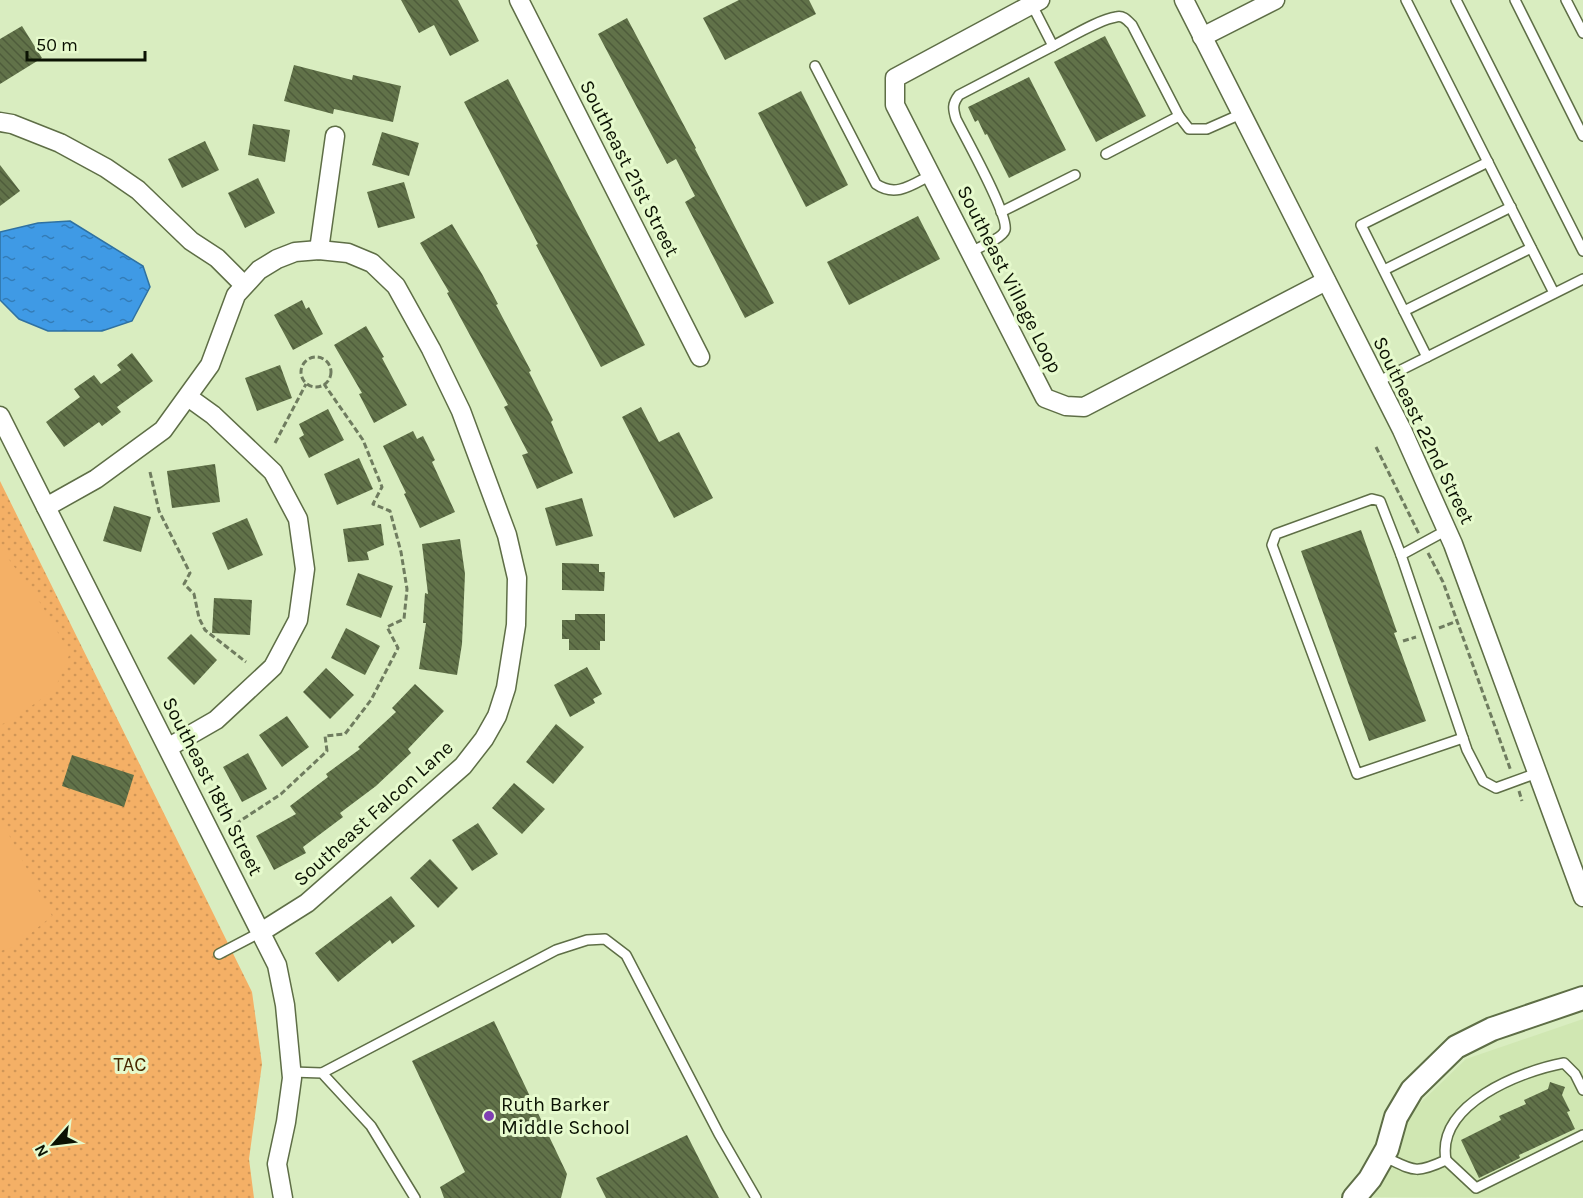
<svg xmlns="http://www.w3.org/2000/svg" width="1583" height="1198" font-family="Karla,sans-serif">
	<style>
		.built { fill: #d0e7b2 }
		.green { fill: url(#green-dots) }
		.pitch { fill: #f4b066 }
		.water { fill: url(#water-ripples); stroke: #2f71a1; stroke-width: 1.5 }
		.building { fill: url(#building-back-hatch) }
		.lines { fill: none; stroke-linecap: round; stroke-linejoin: round }
		.service-casing { stroke: #5e6e46; stroke-width: 12 }
		.minor-casing { stroke: #5e6e46; stroke-width: 21 }
		.tertiary-casing { stroke: #5e6e46; stroke-width: 26 }
		.path { stroke: #6f7c5f; stroke-width: 3; stroke-dasharray: 6 3; stroke-linecap: butt }
		.service { stroke: #fff; stroke-width: 9 }
		.minor { stroke: #fff; stroke-width: 18 }
		.tertiary { stroke: #fff; stroke-width: 22 }
		.poi-dot { fill: #7f3eb2; stroke: #e6facd; stroke-width: 2 }
		.labels { text-anchor: middle; stroke-width: 6; stroke-linejoin: round; paint-order: stroke }
		.street-label { font-size: 20px; fill: #0b1203; stroke: #e6facd }
		.park-label { font-size: 20px; fill: #472801; stroke: #e6facd }
		.poi-label { font-size: 20px; fill: #0b1203; stroke: #e6facd; text-anchor: start }
	</style>
	<defs>
		<pattern id="green-dots" width="8" height="8" patternUnits="userSpaceOnUse" patternTransform="scale(1.5)"><rect width="8" height="8" fill="#f4b066"/><path d="M2 2h.1M6 6h.1" fill="none" stroke="#d09657" stroke-width="1.8" stroke-linecap="round"/></pattern>
		<pattern id="water-ripples" width="26" height="14" patternUnits="userSpaceOnUse" patternTransform="scale(1.5)"><rect width="26" height="14" fill="#3f9ae5"/><path d="M2 4q2-2 4 0t4 0M15 11q2-2 4 0t4 0" fill="none" stroke="#337cb7"/></pattern>
		<pattern id="building-back-hatch" width="6" height="6" patternUnits="userSpaceOnUse" patternTransform="scale(1.5)"><rect width="6" height="6" fill="#617249"/><path d="M-1 5l2 2M0 0l6 6M5-1l2 2" fill="none" stroke="#4e5c3b"/></pattern>
	</defs>
	<rect width="100%" height="100%" fill="#d9edc0"/>
	<path class="built" d="M1583 1019V1198L1373 1197 1410 1113 1466 1059Z"/>
	<path class="green" d="M0 481 252 992 262 1064 249 1159 254 1198H0Z"/>
	<g class="pitch">
		<path d="M0 547 41 604 70 653 55 689 12 720 0 725Z"/>
		<path d="M0 818 52 916 14 947 0 951Z"/>
	</g>
	<path class="water" d="M70 221 143 266 150 287 132 321 102 331H48L19 319 0 300V232L38 223Z"/>
	<g class="building">
		<path d="M401 0H458L479 41 450 56 434 25 419 33Z"/>
		<path d="M739 0H809L816 14 725 60 703 18Z"/>
		<path d="M627 18 696 148 695 149 774 303 745 318 685 202 695 196 676 159 667 164 598 34Z"/>
		<path d="M22 26 42 58 0 84V39Z"/>
		<path d="M1105 36 1146 116 1096 142 1054 62Z"/>
		<path d="M294 65 352 80 353 75 401 86 393 122 334 109 333 114 284 101Z"/>
		<path d="M1029 77 1066 150 1009 178 987 134 985 135 978 120 975 122 968 107Z"/>
		<path d="M508 79 645 345 601 367 536 245 538 244 464 102Z"/>
		<path d="M801 91 848 185 806 207 758 113Z"/>
		<path d="M253 124 290 130 285 162 248 155Z"/>
		<path d="M382 132 419 143 409 176 372 165Z"/>
		<path d="M205 141 219 170 182 188 168 159Z"/>
		<path d="M0 165 20 191 0 206Z"/>
		<path d="M258 178 275 213 245 228 228 193Z"/>
		<path d="M404 182 415 218 378 228 367 192Z"/>
		<path d="M918 216 940 259 849 305 827 262Z"/>
		<path d="M452 224 482 274 498 304 496 305 531 371 529 372 553 420 551 422 573 473 537 489 522 455 528 453 504 407 508 405 447 293 449 292 420 243Z"/>
		<path d="M302 300 306 309 309 307 323 334 293 350 274 315Z"/>
		<path d="M366 326 384 357 382 358 407 405 374 423 359 394 362 393 334 345Z"/>
		<path d="M132 353 153 381 117 407 121 412 102 426 99 422 64 447 46 422 80 397 74 389 94 375 101 384 121 370 117 365Z"/>
		<path d="M280 365 292 398 257 411 245 378Z"/>
		<path d="M641 407 659 442 679 432 713 498 674 518 622 417Z"/>
		<path d="M328 409 344 440 309 458 299 438 304 435 299 424Z"/>
		<path d="M413 431 417 439 423 436 435 460 432 462 455 512 420 528 404 494 406 493 383 446Z"/>
		<path d="M359 458 373 489 337 505 324 474Z"/>
		<path d="M215 464 220 502 172 508 167 471Z"/>
		<path d="M582 498 593 536 556 546 545 508Z"/>
		<path d="M114 506 151 517 141 552 103 541Z"/>
		<path d="M247 518 263 555 228 570 212 533Z"/>
		<path d="M381 524 384 545 367 552 369 560 348 562 343 529Z"/>
		<path d="M1361 530 1397 632 1394 633 1426 721 1369 741 1301 551Z"/>
		<path d="M460 539 465 574 462 644 457 675 419 669 426 623H423L425 593 428 594 422 544Z"/>
		<path d="M562 563 599 564V572H605L604 591 562 590Z"/>
		<path d="M358 573 393 586 381 618 346 605Z"/>
		<path d="M214 598 252 600 250 635 212 633Z"/>
		<path d="M575 614H605V641H600V650H569V639H562V620H575Z"/>
		<path d="M346 628 380 646 365 675 331 658Z"/>
		<path d="M191 634 217 660 194 685 167 658Z"/>
		<path d="M587 667 602 694 593 699 595 703 570 717 554 685Z"/>
		<path d="M326 668 354 695 330 719 303 692Z"/>
		<path d="M415 684 444 711 408 749 411 753 376 786 340 813 343 817 303 847 306 853 274 870 256 836 296 814 290 806 328 777 326 774 360 749 358 747 396 712 392 708Z"/>
		<path d="M287 716 309 747 282 767 259 735Z"/>
		<path d="M556 724 584 747 553 784 526 762Z"/>
		<path d="M248 753 267 789 242 802 223 767Z"/>
		<path d="M72 755 134 775 124 807 62 786Z"/>
		<path d="M514 783 545 809 522 834 492 808Z"/>
		<path d="M478 823 498 854 472 871 452 840Z"/>
		<path d="M430 859 458 888 438 908 410 878Z"/>
		<path d="M391 896 415 926 392 944 390 940 338 982 315 953Z"/>
		<path d="M494 1021 567 1174 561 1198H444L440 1187 465 1172 412 1061Z"/>
		<path d="M1550 1082 1565 1087 1562 1095 1570 1111 1567 1112 1575 1129 1519 1155 1520 1158 1479 1178 1461 1140 1501 1120 1499 1116 1526 1104 1524 1100 1548 1089Z"/>
		<path d="M687 1135 719 1198H606L596 1178Z"/>
	</g>
	<g class="lines">
		<defs>
			<g id="service">
				<path d="M1406 0 1554 293"/>
				<path d="M1456 0 1583 251"/>
				<path d="M1515 0 1583 136"/>
				<path d="M1566 0 1583 33"/>
				<path d="M1053 46C1069 38 1100 19 1116 17 1123 15 1127 20 1132 25L1179 116 1189 129H1207L1241 114"/>
				<path d="M815 66 876 184C896 198 913 184 931 175"/>
				<path d="M1106 154 1179 116"/>
				<path d="M1001 212 1075 175"/>
				<path d="M970 252C978 248 1003 238 1005 230 1009 215 965 137 956 119 953 109 952 104 959 95L1053 46 1032 5"/>
				<path d="M1384 270 1511 207"/>
				<path d="M1404 311 1531 248"/>
				<path d="M1427 357 1361 225 1488 162"/>
				<path d="M1377 382 1583 279"/>
				<path d="M1447 530 1401 555 1467 750 1483 781 1496 788 1537 773"/>
				<path d="M1401 555 1380 501 1372 499 1276 534 1272 545 1357 774 1463 738"/>
				<path d="M219 954 261 932"/>
				<path d="M292 1072 322 1073 371 1126 415 1198"/>
				<path d="M322 1073 556 950 587 940 605 939 626 955 719 1134 756 1198"/>
				<path d="M1383 1156C1413 1170 1414 1175 1446 1160 1436 1104 1521 1071 1564 1063L1575 1074 1583 1090"/>
				<path d="M1446 1160 1476 1188 1583 1135"/>
			</g>
			<g id="minor">
				<path d="M519 0 700 357"/>
				<path d="M1040 0 895 78V105L1045 398 1066 406 1084 407 1326 281"/>
				<path d="M1184 0 1402 430 1453 544 1583 897"/>
				<path d="M1202 37 1275 0"/>
				<path d="M0 122 12 124 60 143 106 168 138 190 191 241 217 258 244 285"/>
				<path d="M319 250 335 136"/>
				<path d="M0 416 277 965 285 1005 292 1078 286 1122 277 1164 283 1198"/>
				<path d="M46 507 96 479 163 430 210 365 236 295 259 270 277 259 295 252 319 250 348 253 372 263 396 286 431 349 461 411 507 535 517 578 516 625 506 688 497 716 484 739 463 766 307 903 261 932"/>
				<path d="M169 747 216 720 273 667 298 620 305 569 298 519 273 472 213 415 188 397"/>
			</g>
			<path id="tertiary" d="M1354 1198 1370 1179 1387 1149 1396 1117 1412 1090 1456 1047 1492 1029 1583 998"/>
		</defs>
		<use href="#service" class="service-casing"/>
		<use href="#minor" class="minor-casing"/>
		<use href="#tertiary" class="tertiary-casing"/>
		<g class="path">
			<circle cx="316" cy="372" r="15"/>
			<path d="M275 443 306 384"/>
			<path d="M1376 447 1419 534"/>
			<path d="M150 472 159 511 190 573 184 584 194 594 199 618 205 630 246 662"/>
			<path d="M1428 553 1443 582 1511 771"/>
			<path d="M1439 628 1457 621"/>
			<path d="M1403 641 1416 637"/>
			<path d="M1519 791 1522 801"/>
			<path d="M228 829 281 794 327 751 325 736 345 734 371 700 398 648 387 627 404 619 407 589 401 552 390 511 373 504 382 487 363 440 324 384"/>
		</g>
		<use href="#service" class="service"/>
		<use href="#minor" class="minor"/>
		<use href="#tertiary" class="tertiary"/>
	</g>
	<circle class="poi-dot" cx="489" cy="1116" r="6"/>
	<g class="labels">
		<g class="street-label">
			<text transform="translate(630 168) rotate(63)" y="7">Southeast 21st Street</text>
			<text transform="translate(1010 279) rotate(63)" y="7">Southeast Village Loop</text>
			<text transform="translate(1424 430) rotate(64)" y="7">Southeast 22nd Street</text>
			<text transform="translate(213 786) rotate(63)" y="7">Southeast 18th Street</text>
			<text transform="translate(373 813) rotate(-42)" y="7">Southeast Falcon Lane</text>
		</g>
		<g class="park-label">
			<text x="130" y="1071">TAC</text>
		</g>
		<g class="poi-label">
			<text x="501" y="1111">Ruth Barker<tspan x="501" dy="23">Middle School</tspan></text>
		</g>
	</g>
	<g transform="translate(54 1144) rotate(242)" stroke="#e6facd" stroke-width="4.5" paint-order="stroke">
	<path d="M0-4.5L10 22L0 15L-10 22Z" fill="#0b1203"/>
	<text y="-9" font-size="16" font-weight="bold" text-anchor="middle" fill="#0b1203">N</text>
	</g>
	<path d="M27 51v9h118v-9" fill="none" stroke="#0b1203" stroke-width="3"/>
	<text x="36" y="51" font-size="18" fill="#0b1203" stroke="#e6facd" stroke-width="4.5" paint-order="stroke">50 m</text>
</svg>
